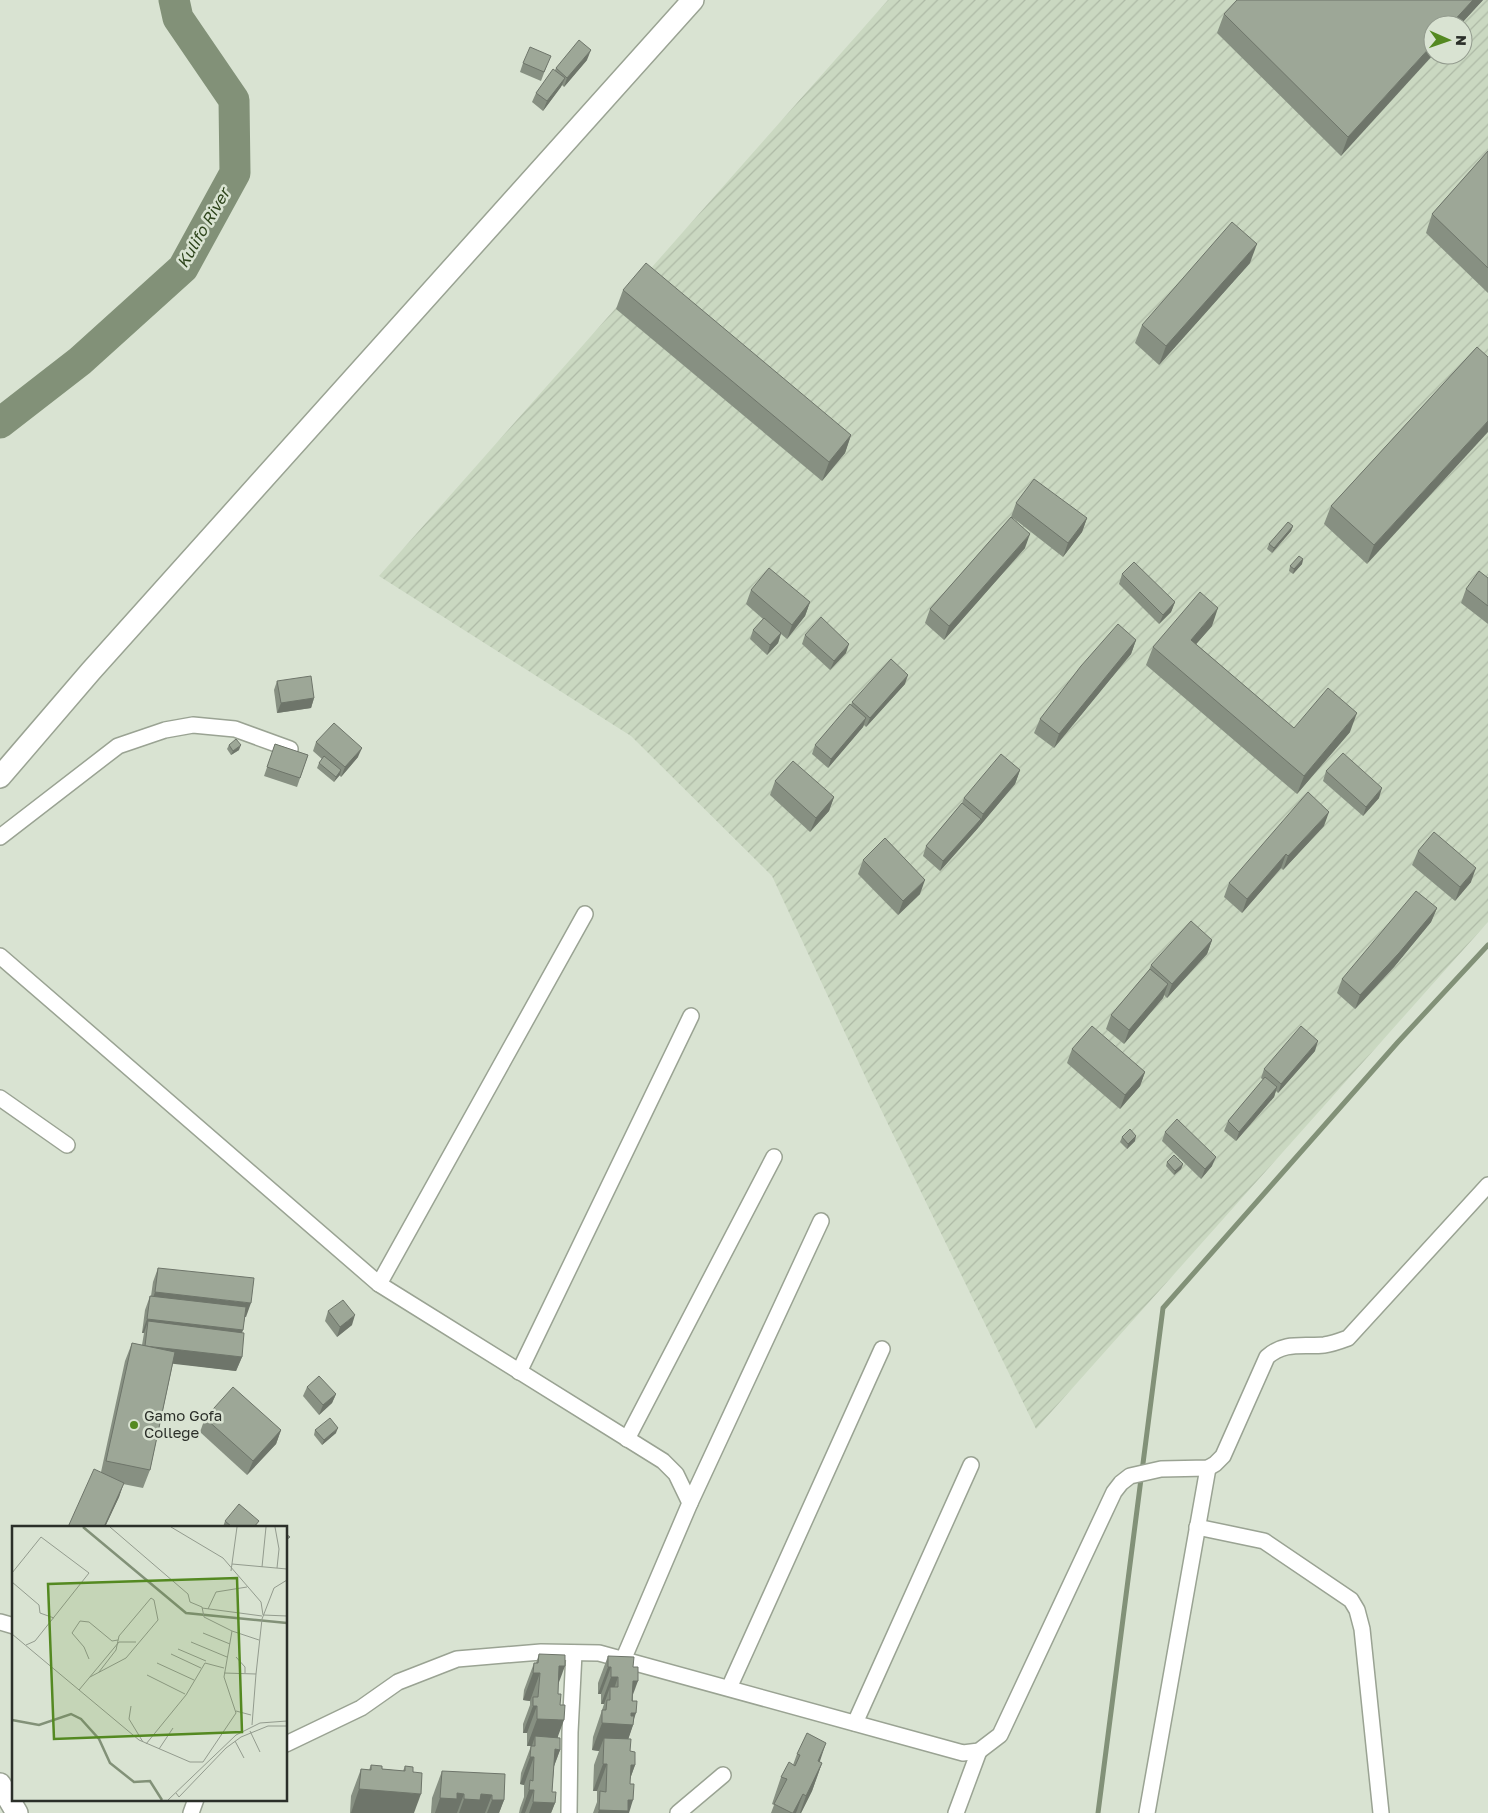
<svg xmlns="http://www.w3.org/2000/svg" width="1488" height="1813" font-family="'Golos Text',sans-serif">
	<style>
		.industrial { fill: url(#industrial-furrows); fill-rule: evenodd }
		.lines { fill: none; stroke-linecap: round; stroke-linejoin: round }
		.stream { stroke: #829178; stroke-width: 5 }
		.river { stroke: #829178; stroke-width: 31 }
		.street-casing { stroke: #9aa393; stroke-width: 18 }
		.secondary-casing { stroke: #9aa393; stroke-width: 24 }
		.street { stroke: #fff; stroke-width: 15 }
		.secondary { stroke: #fff; stroke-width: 21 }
		.wall { fill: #879082 }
		.shaded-wall { fill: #6e756a }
		.building { fill: #9da797; stroke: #6e756a }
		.poi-dot { fill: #548921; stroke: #d9e3d2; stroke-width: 2 }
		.labels { text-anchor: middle; stroke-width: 5; stroke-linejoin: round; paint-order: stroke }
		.poi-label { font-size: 15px; fill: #2b2f29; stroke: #d9e3d2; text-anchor: start }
		.water-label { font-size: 16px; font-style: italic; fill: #2d441b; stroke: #d9e3d2 }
		.inset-river { fill: none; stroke: #829178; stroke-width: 2.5 }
		.inset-road { fill: none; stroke: #939b8e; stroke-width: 1 }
		.view { fill: #548921; fill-opacity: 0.15; stroke: #548921; stroke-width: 2.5 }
		.inset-edge { fill: none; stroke: #2b2f29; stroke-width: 2.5 }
	</style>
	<defs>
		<pattern id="industrial-furrows" width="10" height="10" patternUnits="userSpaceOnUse" patternTransform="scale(1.25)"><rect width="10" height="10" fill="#cad8c1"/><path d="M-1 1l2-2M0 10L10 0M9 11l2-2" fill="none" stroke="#aebaa6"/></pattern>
	</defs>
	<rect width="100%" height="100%" fill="#d9e3d2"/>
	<path class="industrial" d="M888 0H1488V922L1036 1429 872 1091 772 876 631 736 379 576ZM1433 25H1463V55H1433Z"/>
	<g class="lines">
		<path class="stream" d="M1098 1813 1163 1308 1398 1042 1488 945"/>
		<path class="river" d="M0 423 80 361 183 268 235 173 234 100 178 18 174 0"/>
		<defs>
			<g id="street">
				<path d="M0 837 118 746 165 730 193 725 235 729 290 749"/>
				<path d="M0 956 379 1284 663 1461 676 1474 690 1503 623 1660"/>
				<path d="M0 1098 67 1145"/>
				<path d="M379 1284 585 914"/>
				<path d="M519 1372 691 1016"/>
				<path d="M627 1439 774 1157"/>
				<path d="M690 1503 821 1221"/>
				<path d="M1197 1527 1264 1541 1351 1600 1357 1610 1362 1629 1381 1813"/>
				<path d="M0 1622 14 1626"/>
				<path d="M729 1688 882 1349"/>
				<path d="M855 1723 971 1465"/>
				<path d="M286 1744 361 1708 398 1682 457 1659 541 1652 599 1653 963 1753 979 1751 1000 1735 1114 1492 1121 1483 1130 1476 1161 1469 1208 1468 1215 1464 1223 1456 1267 1357C1285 1341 1303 1347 1324 1345 1332 1344 1340 1341 1348 1338L1488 1185"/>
				<path d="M191 1813 196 1799"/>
				<path d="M569 1813 570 1732 574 1653"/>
				<path d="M678 1813 723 1775"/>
				<path d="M956 1813 979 1751"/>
				<path d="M1147 1813 1208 1468"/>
			</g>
			<g id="secondary">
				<path d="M0 777 91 671 693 0"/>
				<path d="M0 1784 17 1813"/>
			</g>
		</defs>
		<use href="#street" class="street-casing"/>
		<use href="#secondary" class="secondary-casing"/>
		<use href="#street" class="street"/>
		<use href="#secondary" class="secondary"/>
	</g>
	<g class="wall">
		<path d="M1483 0 1460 25H1433L1341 156 1217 33 1224 14Z"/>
		<path d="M587 60 564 87 562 85 543 111 532 102 536 93 555 70 556 68Z"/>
		<path d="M523 63 547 65 541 81 520 72Z"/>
		<path d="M1488 151V293L1426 233 1432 214Z"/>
		<path d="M1250 263 1159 365 1135 343 1142 325Z"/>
		<path d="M623 290 851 435 845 453 822 481 616 309Z"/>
		<path d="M1477 347 1367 564 1324 524 1331 506Z"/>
		<path d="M1016 503 1087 518 1082 532 1063 557 1013 518 1025 548 944 640 925 623 930 609 1011 517Z"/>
		<path d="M1293 526 1291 531 1272 553 1267 549 1269 544Z"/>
		<path d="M1303 559 1302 564 1293 574 1289 571 1290 566Z"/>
		<path d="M1122 574 1175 602 1171 612 1159 624 1119 584Z"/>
		<path d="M1488 578V624L1461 603 1466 589Z"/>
		<path d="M751 590 810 602 805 616 787 639 781 634 778 643 767 655 750 639 753 630 763 619 746 604Z"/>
		<path d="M1212 626 1196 644 1294 728 1350 732 1297 794 1146 665 1153 647Z"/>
		<path d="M805 635 846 653 830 670 802 644Z"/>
		<path d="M1136 640 1131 654 1054 748 1034 733 1040 719Z"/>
		<path d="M277 681 314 698 311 708 277 713 274 690Z"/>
		<path d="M905 684 866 727 864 725 863 727 828 768 812 754 815 745 851 705 852 702Z"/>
		<path d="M316 742 358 757 341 777 339 775 334 782 317 768 319 763 322 759 313 751Z"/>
		<path d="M275 744 308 755 297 787 264 776Z"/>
		<path d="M229 745 239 750 231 755 227 749Z"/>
		<path d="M1020 770 1015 784 978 828 940 871 923 856 926 846 962 803 964 798Z"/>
		<path d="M1326 771 1379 798 1363 816 1323 781Z"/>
		<path d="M775 781 834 797 829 811 810 832 770 795Z"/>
		<path d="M1324 826 1283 870 1281 868 1242 913 1224 897 1229 883Z"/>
		<path d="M1418 851 1471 882 1455 901 1412 865Z"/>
		<path d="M863 860 920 894 898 915 858 874Z"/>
		<path d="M1437 908 1431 922 1394 967 1355 1009 1337 993 1342 979Z"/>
		<path d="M1212 940 1207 954 1167 998 1164 995 1163 998 1124 1044 1106 1029 1111 1015 1149 970 1151 965Z"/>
		<path d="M1072 1049 1145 1072 1140 1086 1120 1109 1067 1063Z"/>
		<path d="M1315 1051 1278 1093 1276 1091 1274 1097 1236 1141 1224 1131 1228 1121 1263 1080 1261 1078 1264 1069Z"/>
		<path d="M1165 1132 1212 1166 1201 1179 1162 1141Z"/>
		<path d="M1122 1137 1135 1141 1127 1149 1120 1142Z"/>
		<path d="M1167 1162 1183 1164 1181 1169 1174 1175 1166 1166Z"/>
		<path d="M158 1268 246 1317H245L242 1332V1357L236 1371 173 1363 150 1470 143 1488 123 1484 119 1497 105 1527H68L101 1472 125 1361 132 1343 142 1345 144 1333H142L145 1310 150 1296H151L153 1282Z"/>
		<path d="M328 1311 352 1325 337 1337 325 1321Z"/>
		<path d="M307 1387 336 1394 332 1403 319 1415 303 1396Z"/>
		<path d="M205 1418 281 1430 276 1444 247 1475 200 1432Z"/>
		<path d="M315 1430 336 1433 322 1445 314 1435Z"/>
		<path d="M225 1521 257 1527H223Z"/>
		<path d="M539 1654 558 1685V1737L560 1750 554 1766 552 1792 555 1803 551 1813H519L520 1808 524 1797V1785L520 1784 521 1773 531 1746H532H527V1733H523V1724L530 1705V1701L523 1700 524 1690 534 1663H536Z"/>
		<path d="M608 1656 633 1695V1725L628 1739 630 1751 635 1765 630 1779 629 1813H593L597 1802V1791H593L594 1765 599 1751 592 1750 593 1737 604 1704H601V1694H598V1683Z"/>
		<path d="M797 1754 822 1763 812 1791 801 1813H771L774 1805 772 1804 781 1777 793 1765Z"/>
		<path d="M371 1765 382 1769 403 1771 405 1766 414 1813H350L351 1796 361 1769 369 1770Z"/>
		<path d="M442 1771 504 1800 499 1813H431L432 1798Z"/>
	</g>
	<g class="shaded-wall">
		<path d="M1473 0H1483L1460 25H1450Z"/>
		<path d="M1433 44V55L1341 156 1348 137Z"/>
		<path d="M591 50 587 60 564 87 567 78Z"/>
		<path d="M565 78 561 87 543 111 547 101Z"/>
		<path d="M1257 244 1250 263 1159 365 1166 346Z"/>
		<path d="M1488 421V432L1367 564 1374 545Z"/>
		<path d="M851 435 845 453 822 481 829 462Z"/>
		<path d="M1087 518 1082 532 1063 557 1068 543Z"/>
		<path d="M1293 526 1291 531 1272 553 1274 548Z"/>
		<path d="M1030 534 1025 548 944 640 949 626Z"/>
		<path d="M1303 559 1302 564 1293 574 1294 569Z"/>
		<path d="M810 602 805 616 787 639 792 625Z"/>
		<path d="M1175 602 1171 612 1159 624 1163 615Z"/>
		<path d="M1218 608 1212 626 1184 658 1191 640Z"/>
		<path d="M781 633 778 643 767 655 770 645Z"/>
		<path d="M1136 640 1131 654 1054 748 1059 734Z"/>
		<path d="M849 644 846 653 830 670 834 661Z"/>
		<path d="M908 675 905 684 866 727 870 718Z"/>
		<path d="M314 698 311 708 277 713 281 703Z"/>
		<path d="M1357 713 1350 732 1297 794 1304 776Z"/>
		<path d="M866 718 863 727 828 768 831 759Z"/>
		<path d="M241 745 239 750 231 755 233 751Z"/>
		<path d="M362 748 358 757 341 777 345 767Z"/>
		<path d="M341 770 340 775 334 782 336 777Z"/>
		<path d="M1020 770 1015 784 978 828 983 814Z"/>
		<path d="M1382 788 1379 798 1363 816 1366 807Z"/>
		<path d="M834 797 829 811 810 832 816 818Z"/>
		<path d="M1329 812 1324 826 1283 870 1288 856Z"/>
		<path d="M981 819 978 828 940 871 943 861Z"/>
		<path d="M1286 854 1281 868 1242 913 1247 899Z"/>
		<path d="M1476 868 1471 882 1455 901 1460 887Z"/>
		<path d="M925 880 920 894 898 915 903 901Z"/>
		<path d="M1437 908 1431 922 1394 967 1355 1009 1360 995Z"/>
		<path d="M1212 940 1207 954 1167 998 1172 984Z"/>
		<path d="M1168 984 1163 998 1124 1044 1129 1030Z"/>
		<path d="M1318 1041 1315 1051 1278 1093 1281 1084Z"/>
		<path d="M1145 1072 1140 1086 1120 1109 1125 1095Z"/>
		<path d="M1277 1087 1274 1097 1236 1141 1239 1132Z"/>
		<path d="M1136 1136 1135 1141 1127 1149 1128 1144Z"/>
		<path d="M1216 1157 1212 1166 1201 1179 1205 1169Z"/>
		<path d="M1183 1164 1181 1169 1174 1175 1175 1171Z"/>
		<path d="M155 1292 251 1303 246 1317 150 1306Z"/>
		<path d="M355 1315 352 1325 337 1337 340 1327Z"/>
		<path d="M147 1319 243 1330 238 1344 148 1321 144 1333H142Z"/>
		<path d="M145 1346 242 1357 236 1371 140 1360Z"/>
		<path d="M336 1394 332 1403 319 1415 323 1405Z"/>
		<path d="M338 1428 336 1433 322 1445 324 1440Z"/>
		<path d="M281 1430 276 1444 247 1475 253 1461Z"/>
		<path d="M124 1483 119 1497 105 1527H104Z"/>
		<path d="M559 1666H565L555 1693Z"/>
		<path d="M608 1667H611L601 1694H598Z"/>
		<path d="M533 1673H540L530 1701 523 1700Z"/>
		<path d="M611 1677H618L609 1704 610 1700V1687L604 1704H601Z"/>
		<path d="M633 1681H638L628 1708Z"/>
		<path d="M533 1706H537L527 1733H523Z"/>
		<path d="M631 1713H636L632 1725H633L624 1752 604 1738 599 1751 592 1750 602 1723Z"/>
		<path d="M537 1719 564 1720 554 1747 535 1736 532 1746H527Z"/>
		<path d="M826 1743 817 1770 818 1761Z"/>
		<path d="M555 1749 560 1750 550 1777Z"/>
		<path d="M530 1757H534L524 1785 520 1784Z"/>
		<path d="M822 1763 812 1791 801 1813H800L806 1796Z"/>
		<path d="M603 1764H607L597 1791H593Z"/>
		<path d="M631 1765H635L625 1793Z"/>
		<path d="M359 1789 421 1794 414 1813H351Z"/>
		<path d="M529 1790H534L525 1813H521Z"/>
		<path d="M457 1793 464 1794 457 1813H435L440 1798Z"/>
		<path d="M481 1794 492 1795 485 1813H459L464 1799Z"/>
		<path d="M803 1794 796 1813H793Z"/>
		<path d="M492 1800H504L499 1813H487Z"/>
		<path d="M628 1800H633L629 1813H598L599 1810Z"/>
		<path d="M533 1802 555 1803 551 1813H529Z"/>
	</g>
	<g class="building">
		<path d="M1237 0H1473L1450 25H1433V44L1348 137 1224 14Z"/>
		<path d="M579 40 591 50 567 78 556 68Z"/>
		<path d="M530 47 551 56 544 72 523 63Z"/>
		<path d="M553 69 565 78 547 101 536 93Z"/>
		<path d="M1488 151V268L1432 214Z"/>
		<path d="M1232 222 1257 244 1166 346 1142 325Z"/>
		<path d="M646 263 851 435 829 462 623 290Z"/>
		<path d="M1477 347 1488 357V421L1374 545 1331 506Z"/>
		<path d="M1034 479 1087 518 1068 543 1016 503Z"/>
		<path d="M1011 517 1030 534 949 626 930 609Z"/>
		<path d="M1288 522 1293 526 1274 548 1269 544Z"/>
		<path d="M1299 556 1303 559 1294 569 1290 566Z"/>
		<path d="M1134 562 1175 602 1163 615 1122 574Z"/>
		<path d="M769 568 810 602 792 625 751 590Z"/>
		<path d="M1479 571 1488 578V606L1466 589Z"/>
		<path d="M1200 592 1218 608 1191 640 1294 728 1328 688 1357 713 1304 776 1153 647Z"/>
		<path d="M821 617 849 644 834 661 805 635Z"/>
		<path d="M764 618 781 633 770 645 753 630Z"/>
		<path d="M1118 624 1136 640 1059 734 1040 719 1081 666Z"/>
		<path d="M891 659 908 675 870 718 852 702Z"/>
		<path d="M311 676 314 698 281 703 277 681Z"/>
		<path d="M850 704 866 718 831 759 815 745Z"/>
		<path d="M334 723 362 748 345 767 316 742Z"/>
		<path d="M236 739 241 745 233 751 229 745Z"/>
		<path d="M275 744 308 755 300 778 267 767Z"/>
		<path d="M1343 753 1382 788 1366 807 1326 771Z"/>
		<path d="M1001 754 1020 770 983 814 964 798Z"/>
		<path d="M324 756 341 770 336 777 319 763Z"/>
		<path d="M793 761 834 797 816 818 775 781Z"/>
		<path d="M1308 792 1329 812 1288 856 1286 854 1247 899 1229 883Z"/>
		<path d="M962 803 981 819 943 861 926 846Z"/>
		<path d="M1434 832 1476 868 1460 887 1418 851Z"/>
		<path d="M885 838 925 880 903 901 863 860Z"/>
		<path d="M1416 891 1437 908 1399 953 1360 995 1342 979Z"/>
		<path d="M1191 921 1212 940 1172 984 1151 965Z"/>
		<path d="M1150 969 1168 984 1129 1030 1111 1015Z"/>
		<path d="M1092 1026 1145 1072 1125 1095 1072 1049Z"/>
		<path d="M1301 1026 1318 1041 1281 1084 1264 1069Z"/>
		<path d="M1265 1077 1277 1087 1239 1132 1228 1121Z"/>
		<path d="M1177 1119 1216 1157 1205 1169 1165 1132Z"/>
		<path d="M1130 1129 1136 1136 1128 1144 1122 1137Z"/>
		<path d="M1174 1155 1183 1164 1175 1171 1167 1162Z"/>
		<path d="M158 1268 254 1278 251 1303 155 1292Z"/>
		<path d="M150 1296 246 1307 243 1330 147 1319Z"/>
		<path d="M343 1300 355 1315 340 1327 328 1311Z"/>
		<path d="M148 1321 244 1333 242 1357 145 1346Z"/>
		<path d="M132 1343 175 1352 150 1470 106 1461Z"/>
		<path d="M319 1376 336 1394 323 1405 307 1387Z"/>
		<path d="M233 1387 281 1430 253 1461 205 1418Z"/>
		<path d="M330 1418 338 1428 324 1440 315 1430Z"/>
		<path d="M94 1469 124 1483 104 1527H68Z"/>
		<path d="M239 1504 259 1521 254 1527H232L225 1521Z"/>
		<path d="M286 1534 290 1537 286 1540Z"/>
		<path d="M539 1654 565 1655V1666H559L558 1694H561L560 1705H565L564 1720 537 1719V1706H533V1697H538L540 1673H533L534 1663H538Z"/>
		<path d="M608 1656 634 1657 633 1667H638V1681H633L632 1701H637L636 1713H631V1716H634L633 1725 602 1723V1710H606L607 1700H610V1687H618V1677H611V1667H608Z"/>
		<path d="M807 1733 826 1743 818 1761 822 1763 806 1796 803 1794 793 1813H792L774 1804 787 1779 781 1777 789 1762 795 1766 800 1755 797 1754Z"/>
		<path d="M535 1736 560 1738V1750L555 1749 552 1792H556L555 1803 533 1802 534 1790H529L530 1780 533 1781 534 1757H530L531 1746H535Z"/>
		<path d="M604 1738 631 1739 630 1751 635 1752V1765H631L630 1784H634L633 1800H628V1811L599 1810 600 1791 606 1792 607 1764H603Z"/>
		<path d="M371 1765 382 1766V1769L405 1771V1766L413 1767V1772L422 1773 421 1794 359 1789 361 1769 371 1770Z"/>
		<path d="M442 1771 505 1774 504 1800H492V1795L481 1794 480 1800 464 1799V1794L457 1793V1799L440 1798Z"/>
	</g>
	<circle class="poi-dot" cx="134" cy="1425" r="5"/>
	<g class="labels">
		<g class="poi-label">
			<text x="144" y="1421">Gamo Gofa<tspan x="144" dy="17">College</tspan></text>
		</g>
		<g class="water-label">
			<text transform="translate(203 228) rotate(-60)" y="6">Kulifo River</text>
		</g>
	</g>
	<g transform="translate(12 1526)">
		<rect width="275" height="275" fill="#d9e3d2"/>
		<path class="inset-river" d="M71 1 174 87 275 97M0 194 27 199 59 188 69 193 87 213 98 237 122 256 138 255 150 274"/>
		<path class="inset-road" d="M98 1 176 68 178 76 190 81 192 91 220 105 212 151 224 187 191 236M159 1 211 32 249 76 251 89 275 90M263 1 267 23 265 42M220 38 275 43M250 41 254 1M219 45 225 1M0 47 29 11 77 47 23 115 14 119M0 56 27 79 28 87 42 92M190 82 250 90M196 83 204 66 235 61M220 105 247 114M191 107 218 118M0 108 127 214 178 236H191M179 116 215 131M166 123 194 135M159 128 189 142M224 131 233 141V147M77 133 72 121 60 107 68 95 77 96 100 115 106 114M145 137 182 154M212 147 244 148 240 199M244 148 250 93 262 62 275 54M135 149 173 168M78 151 114 132 146 94 142 74 139 72 107 110 104 124 87 146M67 164 107 116H124M119 180 117 193 131 216M224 185 239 189M238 205 248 226M223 215 232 232M134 218 174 169 193 137 212 142M147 223 161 202M164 267 167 271 214 222 229 211 256 200H275M156 274 224 209 248 197 275 195"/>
		<path class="view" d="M225 52 230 206 42 213 36 58Z"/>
		<rect width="275" height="275" class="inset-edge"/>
	</g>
	<g transform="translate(1448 40) rotate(92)"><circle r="24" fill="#d9e3d2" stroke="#939b8e"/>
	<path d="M0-4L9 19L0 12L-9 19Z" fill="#548921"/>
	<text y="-8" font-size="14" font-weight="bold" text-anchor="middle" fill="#2b2f29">N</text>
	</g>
</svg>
